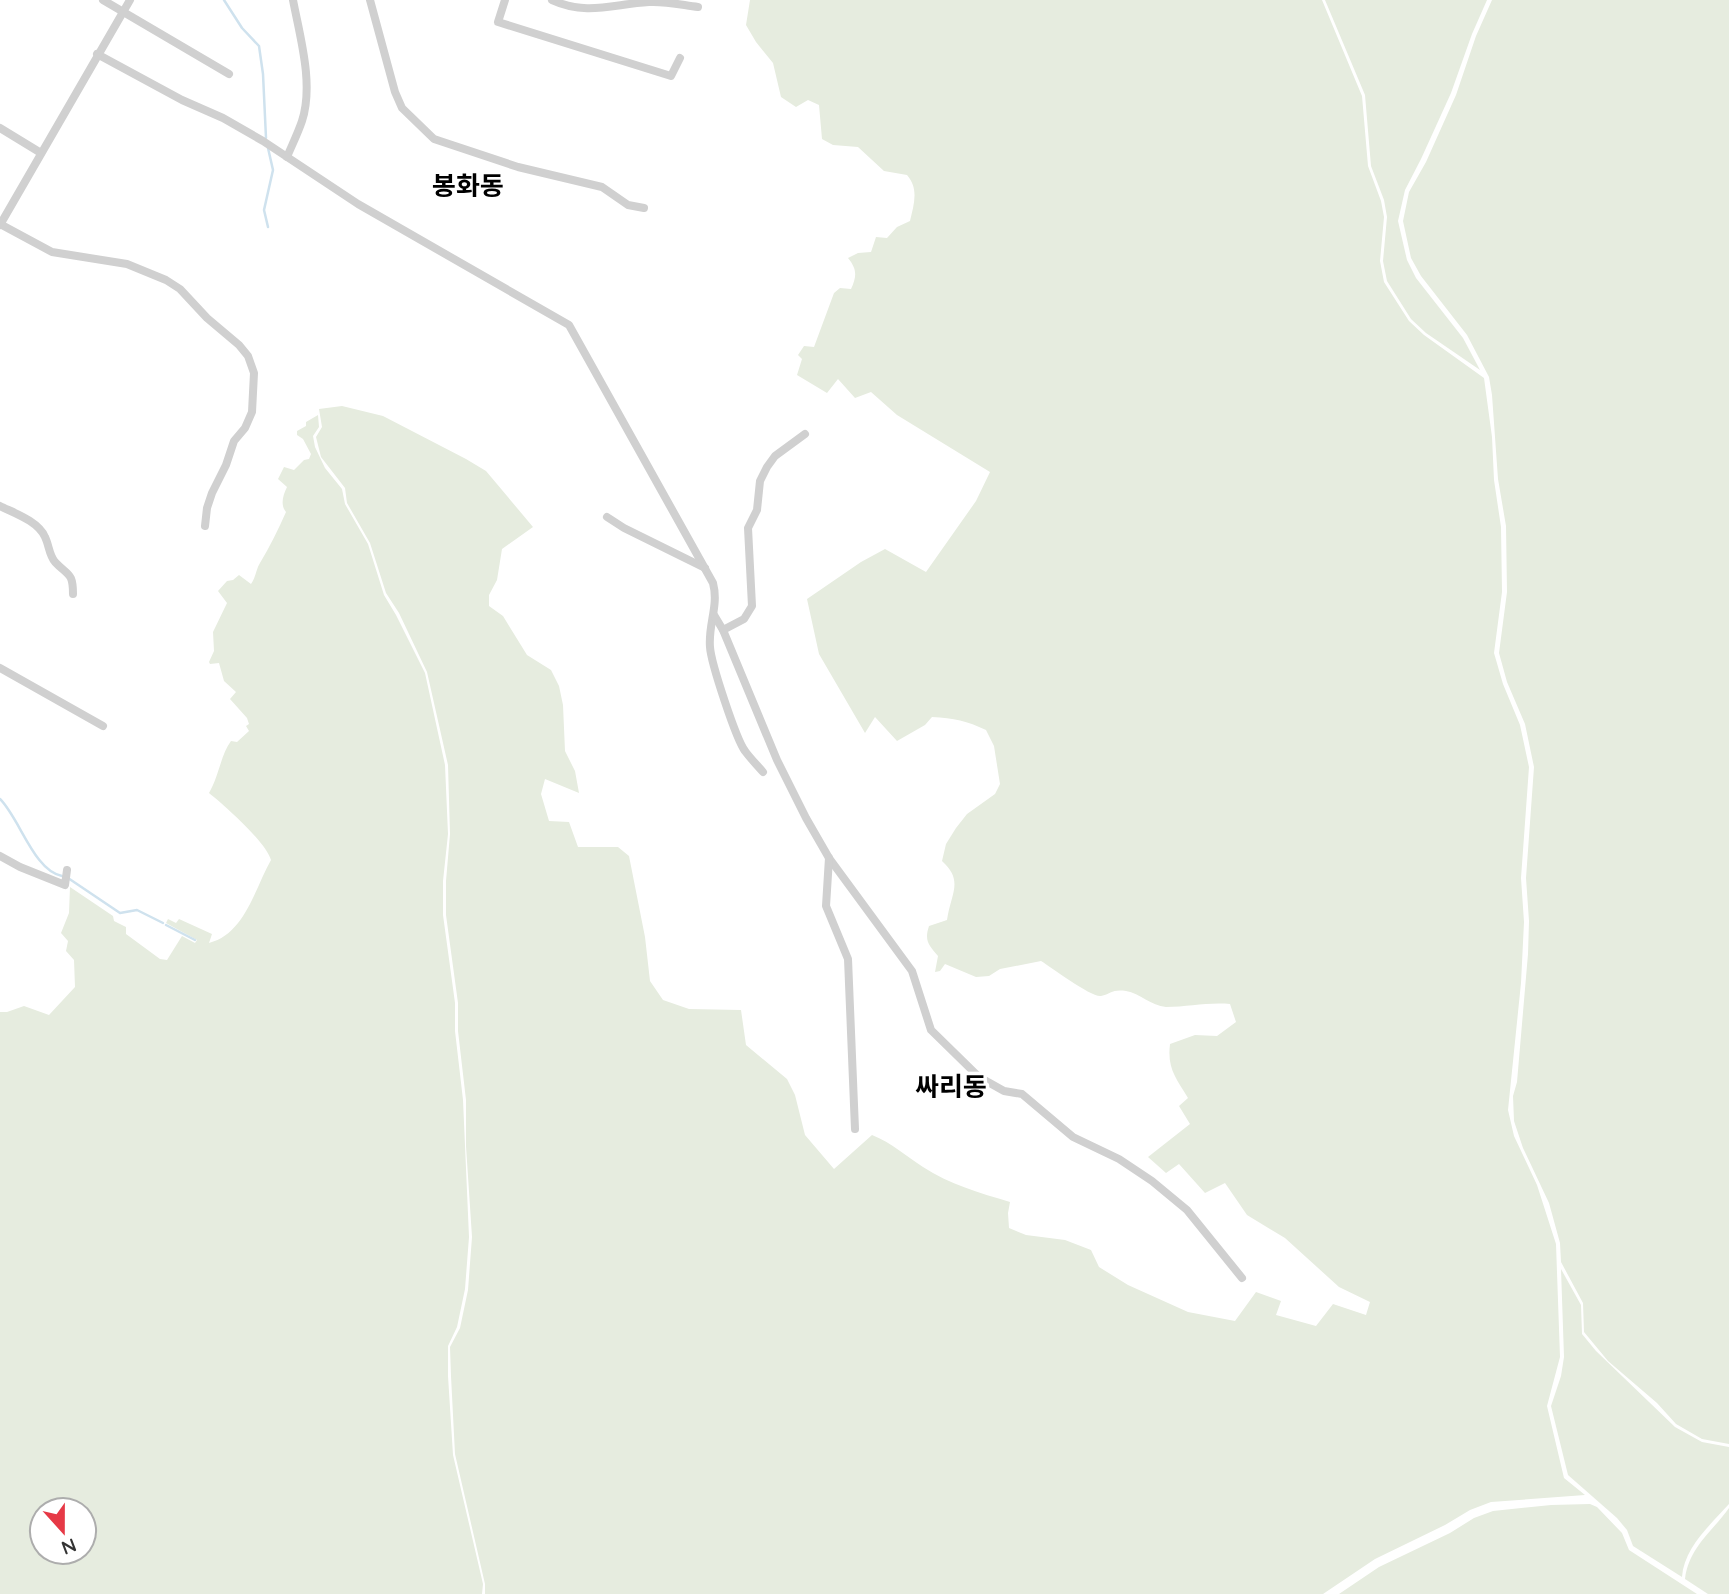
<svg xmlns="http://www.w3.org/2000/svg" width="1729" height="1594" font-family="Quicksand,'Noto Sans KR',sans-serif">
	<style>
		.green { fill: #e6ecdf; fill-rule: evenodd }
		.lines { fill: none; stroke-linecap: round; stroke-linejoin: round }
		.stream { stroke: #cfe2ee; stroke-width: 2.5 }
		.street { stroke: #d0d0d0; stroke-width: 8 }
		.labels { text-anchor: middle; stroke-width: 7; stroke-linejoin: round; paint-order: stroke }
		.quarter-label { font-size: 26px; font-weight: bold; fill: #000; stroke: #fff }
	</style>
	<rect width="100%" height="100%" fill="#fff"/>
	<g class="green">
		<path d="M750 0H1322L1362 96 1368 166 1381 201 1384 217 1380 261 1384 282 1409 321 1424 335 1484 378 1492 437 1494 480 1501 527 1502 592 1494 653 1503 684 1520 725 1529 767 1521 878 1524 922 1521 983 1508 1110 1514 1136 1537 1185 1556 1244 1560 1357 1547 1406 1564 1478 1585 1495 1491 1502 1470 1510 1445 1525 1375 1559 1323 1594H485V1584L455 1454 451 1376 450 1347 460 1328 468 1290 472 1237 466 1146V1100L458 1031V1003L446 915V881L450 834 448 765 427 672 399 613 386 593 370 543 347 503 345 488 321 457 316 437 322 427 319 409 342 406 383 416 466 459 486 471 533 527 502 549 497 580 489 595V606L503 616 527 655 551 670 559 686 563 705 565 751 575 771 579 793 545 779 541 794 549 821 569 822 578 847H618L629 856 645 937 650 981 663 1000 689 1009 741 1010 746 1045 787 1079 795 1095 805 1135 834 1169 872 1135C892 1143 906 1156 923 1167 949 1184 980 1193 1010 1202L1008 1213 1009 1228 1026 1235 1065 1240 1091 1250 1099 1267 1128 1285 1188 1312 1235 1321 1256 1292 1281 1301 1276 1315 1316 1326 1333 1304 1366 1315 1370 1302 1339 1287 1285 1238 1247 1215 1225 1183 1205 1193 1179 1164 1166 1173 1148 1157 1190 1124 1179 1106 1188 1098C1176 1078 1167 1069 1170 1044L1195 1035 1217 1036 1236 1022 1230 1004C1208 1002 1188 1007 1166 1007 1151 1006 1140 993 1126 991 1112 989 1111 994 1101 996 1092 998 1051 967 1041 961L1000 969 989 976 976 977 945 964 940 971 935 972 938 956C929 945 924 941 929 926L947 920C951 893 964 881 942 861L946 844 956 828 967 814 995 794 1000 784 994 746 986 730C967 721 954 718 932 717L925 725 897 741 875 717 865 733 819 654 807 599 861 562 885 549 926 572 976 501 990 472 897 415 871 392 855 398 838 379 827 393 797 375 802 359 798 355 804 346 814 347 834 293 840 288 851 289C857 276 857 269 848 258L858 253 871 252 876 237 887 238 897 227 910 221C914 204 919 189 907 175L884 171 858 147 833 145 822 139 819 105 808 100 796 107 781 97 773 63 756 42 746 25Z"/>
		<path d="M1325 0H1487L1472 34 1451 93 1421 159 1405 190 1398 221 1407 260 1416 278 1463 338 1480 370 1426 333 1411 319 1387 281 1383 261 1387 217 1384 200 1371 166 1365 95Z"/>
		<path d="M1492 0H1729V1444L1702 1439 1676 1424 1657 1403 1608 1361 1584 1332 1583 1303 1561 1262 1560 1243 1549 1203 1523 1148 1514 1121 1513 1096 1517 1082 1528 954 1529 921 1526 878 1534 767 1525 724 1507 682 1499 653 1507 592 1506 526 1498 479 1492 395 1489 377 1467 335 1421 276 1411 258 1403 221 1409 192 1426 162 1456 95 1476 36Z"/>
		<path d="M318 415 319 427 313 436 315 447 325 468 342 489 345 504 368 544 384 595 396 615 425 673 445 765 448 834 443 881V915L455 1003V1031L463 1100 469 1237 465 1289 457 1327 448 1346V1376L453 1455 483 1584 482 1594H0V1012H7L24 1006 49 1015 75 987 74 960 66 951 68 941 61 933 69 913 70 887 113 916 114 921 126 927V934L160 959 167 960 182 936 195 943 197 940 166 923 168 919 176 923 179 919 212 934 209 943C245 934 255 888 271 860 266 842 224 805 209 793 219 776 221 754 231 741L237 742 249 731 246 726 249 724 247 718 230 699 236 692 224 681 219 663 210 664 209 662 214 651 213 632 227 603 218 591 227 581 233 580 239 575 251 584C256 577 256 569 260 563 270 546 278 530 286 512 280 505 283 495 287 487L278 479 284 467 294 470 304 460 309 459 311 454 303 439 297 435V431L306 426V422ZM42 1510H84V1552H42Z"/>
		<path d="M1561 1269 1581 1305 1582 1334 1596 1351 1675 1427 1702 1442 1729 1447V1504C1710 1525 1684 1548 1682 1577L1633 1546 1627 1530 1617 1518 1568 1475 1551 1406 1561 1376 1564 1357Z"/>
		<path d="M1590 1504 1597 1507 1622 1533 1629 1550 1697 1594H1339L1379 1567 1450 1533 1474 1518 1493 1511 1551 1505Z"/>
		<path d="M1729 1508V1594H1708L1685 1579C1689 1547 1712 1532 1729 1508Z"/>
	</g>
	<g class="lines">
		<g class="stream">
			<path d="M224 0 242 28 259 46 263 74 266 138"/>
			<path d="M268 148 273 170 264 210 268 227"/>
			<path d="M0 799C20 819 34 871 62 876"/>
			<path d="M68 878 120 913 137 910 163 923"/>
			<path d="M166 925 195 940"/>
		</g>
		<g class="street">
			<path d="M103 0 229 74"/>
			<path d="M370 0 395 92 402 108 434 139 518 167 602 187 628 205 644 208"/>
			<path d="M505 0 498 22 671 76 680 58"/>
			<path d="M552 0C587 16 613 4 649 2 665 1 682 5 698 7"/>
			<path d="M97 54 182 100 223 118 263 141 358 204 569 325 713 583C719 606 708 624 710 647 711 663 736 739 745 751 750 758 757 765 763 772"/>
			<path d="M0 128 41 153"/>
			<path d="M287 157C292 145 298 133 302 121 314 84 300 37 293 0"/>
			<path d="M0 224 52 252 127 264 166 280 180 289 207 318 239 345 248 356 254 373 252 412 245 428 234 441 226 465 212 493 207 508 205 526"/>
			<path d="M0 225 130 0"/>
			<path d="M0 506C14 513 38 521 45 537 49 545 49 555 55 562 68 576 73 572 73 594"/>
			<path d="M607 517 624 528 705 568"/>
			<path d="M714 615 723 630 777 760 806 818 829 858 912 971 931 1030 979 1077 1004 1091 1022 1094 1073 1137 1119 1159 1152 1181 1187 1210 1242 1278"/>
			<path d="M723 630 744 619 752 606 748 528 757 510 760 481 767 467 775 456 805 434"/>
			<path d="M0 668 103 726"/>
			<path d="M0 856 20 867 65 885 67 870"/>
			<path d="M829 858 826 906 848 959 855 1129"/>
		</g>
	</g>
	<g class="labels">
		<g class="quarter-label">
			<text x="468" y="195">봉화동</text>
			<text x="951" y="1096">싸리동</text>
		</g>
	</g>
	<g transform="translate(63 1531) rotate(159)"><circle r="33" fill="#ffffff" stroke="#adadad" stroke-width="2"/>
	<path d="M0-5L12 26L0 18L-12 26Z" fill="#e63946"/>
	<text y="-10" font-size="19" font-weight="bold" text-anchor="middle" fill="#333333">N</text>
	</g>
</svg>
